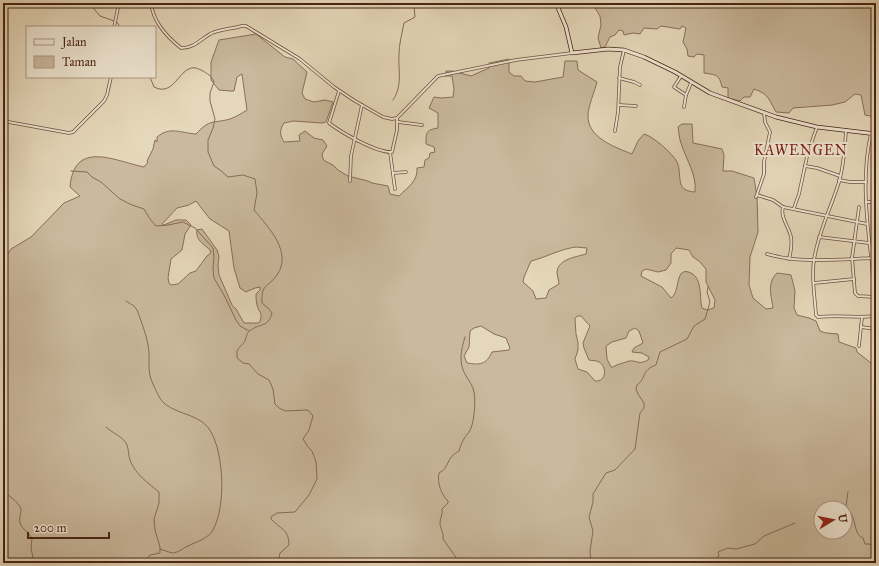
<svg xmlns="http://www.w3.org/2000/svg" width="879" height="566" font-family="'IM FELL Great Primer',serif">
	<style>
		.green { fill: #cab99d; stroke: #896e5a; fill-rule: evenodd }
		.lines { fill: none; stroke-linecap: round; stroke-linejoin: round }
		.stream { stroke: #866b57; stroke-width: 1 }
		.street-casing { stroke: #6f513f; stroke-width: 3.5 }
		.secondary-casing { stroke: #482416; stroke-width: 4.5 }
		.street { stroke: #eee5d2; stroke-width: 2 }
		.secondary { stroke: #eee5d2; stroke-width: 3 }
		.labels { text-anchor: middle; stroke-width: 4; stroke-linejoin: round; paint-order: stroke }
		.quarter-label { font-size: 14px; letter-spacing: 1px; fill: #7a1f14; stroke: #eee5d2 }
	</style>
	<rect width="100%" height="100%" fill="#e5d7b9"/>
	<filter id="stains"><feTurbulence type="fractalNoise" baseFrequency=".005" numOctaves="4"/><feColorMatrix values="0 0 0 0 .2 0 0 0 0 .09 0 0 0 0 .02 0 0 0 .5 -.17"/></filter>
	<radialGradient id="worn" r=".72"><stop offset=".6" stop-color="#630" stop-opacity="0"/><stop offset="1" stop-color="#630" stop-opacity=".3"/></radialGradient>
	<g class="green">
		<path d="M592 3H876V113L875 117 865 115 861 95 855 94 845 102 832 105 793 108 789 113 776 112C769 100 769 94 754 89L750 97H744L740 101 728 98V88L722 87C719 74 716 75 704 73V55L697 54 694 57 688 56 687 49 683 42 686 28 682 26 680 29 661 26 657 29 644 28 640 34 633 33 624 35 623 31 619 30 615 35 610 37 605 47 601 48 598 38 601 25 600 16Z"/>
		<path d="M256 34 285 57 293 59 307 72 302 93 305 99 314 102 325 100 333 102 326 122 322 123 294 121 284 123C279 131 280 135 284 142L300 141 299 135 305 131 314 138 323 140 327 146 322 154 323 159 325 161 333 165 338 170 348 176 368 181 372 183 388 186 390 194 399 196C408 187 418 181 417 168L424 167 425 160 429 158 430 153 435 152 434 147 426 144C426 132 426 130 438 128V113L429 108 434 97 441 98 453 97 454 89 452 76H445L446 71H452L471 76 489 68V63L509 59V72L514 76H521L525 81 535 82 563 77 565 61H577L578 70 597 82C595 90 588 107 588 115 587 138 615 147 632 154L638 141 644 134C653 136 673 154 677 162 683 176 674 191 695 192 697 174 686 160 681 143 679 138 679 132 678 127L682 124H692L693 143 722 149 724 155 723 171H732L754 178 757 197 758 232 750 257 749 285 753 298 766 309 773 308C771 295 767 283 777 273L791 275 795 291 794 308 797 315 809 318 816 321 820 331 826 333 838 334 839 342 856 348 857 352 871 363 876 364V563H3V262L11 249 31 237 64 203 80 196 70 187C74 139 115 161 144 167L148 162 147 161 153 149 155 140 157 142V137C170 126 181 133 196 134 211 118 212 124 230 119 236 117 242 113 247 110L242 74 237 77 234 91H230L219 90 211 80V62L219 40ZM196 201 210 219 229 231 234 268 240 288 246 292 255 288 260 287V290L256 294C256 297 256 301 257 305 259 313 263 312 260 322L258 323H244L236 309 232 305 219 275 218 265 219 256 217 250 202 229 197 230C195 240 204 244 210 250L211 253 207 256 196 271 190 273 178 284 171 285 169 283 168 278 171 259 182 250 185 234 191 225 186 220H176L164 225 162 224 177 208 189 205ZM576 247 587 248 586 254C576 257 558 259 557 272 557 276 559 280 559 284L549 290 546 298 536 299 533 291 523 282 524 277 531 261C547 257 560 249 576 247ZM676 248 689 250 693 257 699 261 706 269V282L715 300 714 308 707 310 702 308C699 298 703 279 691 273 674 265 681 292 671 298L662 287 641 276 642 271 646 269 658 272 666 270 671 263V254ZM578 316H581L590 326 583 343 584 348 589 360C592 361 596 360 599 362 607 366 607 382 595 381L587 372 578 369 575 359 578 350V342L576 334 575 319 576 317ZM481 326 494 334 506 338 510 348 509 350 492 352C486 365 480 365 467 363L464 356 469 347 470 331 474 328ZM635 328 639 331 643 343 634 348 632 352 642 353 649 357V359C640 366 637 360 629 361 624 363 617 364 613 367H611L607 359 606 346 612 342 626 338 629 331ZM821 508H845V532H821Z"/>
	</g>
	<g class="lines">
		<g class="stream">
			<path d="M66 3 90 4 100 16 117 22 120 27"/>
			<path d="M150 77 154 87C177 99 180 58 201 70 208 74 211 75 214 82L210 93V101L215 119 213 128 208 140V152L214 166 220 170 228 177 243 175 255 179 257 193 254 210C268 227 293 252 277 275 268 288 261 283 262 303L269 309 272 313C268 328 260 323 251 330 246 333 247 336 245 341 243 344 239 347 237 351V358L243 363 249 364 258 374 269 380 273 389 275 404 279 408 285 411 308 410 313 416 309 430 303 439 308 447 312 451 316 462 317 479 309 495 295 512 277 513 271 517V519C280 529 289 529 289 545L280 553 278 563"/>
			<path d="M393 100C403 85 398 71 399 54 399 44 402 34 404 23L415 17 414 6 416 3"/>
			<path d="M71 171 87 172 92 177 101 182 120 199 132 205 144 209 150 219 156 226 168 225 183 222 195 228 213 248 214 257 213 268 214 278 225 297 236 320 240 326 249 331"/>
			<path d="M126 301 134 306 137 310C141 321 146 333 148 345 151 358 146 371 153 384 156 390 159 399 165 404 179 415 203 415 211 432 224 455 226 506 213 530 209 538 196 542 188 546 183 548 178 553 172 553 168 552 164 550 160 549"/>
			<path d="M106 427C112 433 124 437 127 445 129 450 128 455 130 460 135 474 148 483 159 492V503L154 519 155 530 160 547V553L150 555 147 559 148 563"/>
			<path d="M3 489C7 496 15 499 19 505 24 511 18 516 20 523 22 529 29 533 32 538L31 548 34 563"/>
			<path d="M848 492 846 506C847 511 852 513 853 518 856 525 855 535 863 538L865 544H869L876 548"/>
			<path d="M460 563 443 539C444 533 440 528 440 523 440 518 443 514 442 509L448 503V501C441 494 437 483 439 473 450 468 445 458 459 451 461 443 464 438 469 432 474 426 476 401 474 392 473 386 469 381 466 376 458 363 461 350 465 337"/>
			<path d="M591 563 590 551 593 531 589 517 593 502V494L606 473 615 470 635 449 640 413 644 408V403L638 394 636 389 637 385C647 378 640 371 656 365L660 352 687 339 694 326 705 319 710 302 707 292 708 287"/>
			<path d="M703 563 706 560C712 561 715 559 719 556L718 552 728 548 736 549 755 544 764 536 795 523"/>
		</g>
		<defs>
			<g id="street">
				<path d="M151 3C153 21 167 37 181 48 194 48 200 40 210 34 220 29 232 29 242 26H246L300 59 334 87 355 101 383 117 392 119 397 118 438 76 516 60 572 53"/>
				<path d="M114 27 119 3"/>
				<path d="M681 76 674 87 686 95 691 83"/>
				<path d="M619 78 634 82 640 85"/>
				<path d="M339 91 329 123C342 133 377 153 392 152L397 130V118"/>
				<path d="M619 105 636 106"/>
				<path d="M684 107 686 95"/>
				<path d="M3 121 69 133 73 132 104 101 107 95 111 77"/>
				<path d="M398 122 422 125"/>
				<path d="M846 130C845 147 844 165 839 182 831 208 818 233 814 260 811 278 815 297 816 315L818 317C838 315 857 318 876 316"/>
				<path d="M615 131 618 112 620 67 624 50"/>
				<path d="M871 134C861 176 867 222 872 265 873 277 873 293 876 304"/>
				<path d="M390 152 395 189"/>
				<path d="M805 166 817 168 840 176"/>
				<path d="M393 173 406 172"/>
				<path d="M839 180 850 182H866"/>
				<path d="M350 181 351 156 362 105"/>
				<path d="M757 195 773 200 783 207"/>
				<path d="M756 197 764 174V162L770 132 765 122 764 112"/>
				<path d="M867 202H876"/>
				<path d="M859 207 852 258 855 293 858 296 875 297"/>
				<path d="M794 208 799 194 808 152 817 127"/>
				<path d="M819 237 869 243"/>
				<path d="M767 254C801 264 841 259 876 258"/>
				<path d="M789 259C791 252 792 244 791 237 789 227 780 217 783 207L867 224"/>
				<path d="M814 283 854 279"/>
				<path d="M875 304 876 312"/>
				<path d="M861 326 862 318"/>
				<path d="M859 346 861 327 876 329"/>
			</g>
			<path id="secondary" d="M556 3 566 27 572 53 608 49 624 50 644 57 675 72 710 93 776 117 817 127 876 134"/>
		</defs>
		<use href="#street" class="street-casing"/>
		<use href="#secondary" class="secondary-casing"/>
		<use href="#street" class="street"/>
		<use href="#secondary" class="secondary"/>
	</g>
	<g class="labels">
		<g class="quarter-label">
			<text x="801" y="155">KAWENGEN</text>
		</g>
	</g>
	<rect width="879" height="566" fill="none" stroke="#e5d7b9" stroke-width="16"/>
	<rect x="4" y="4" width="871" height="558" fill="none" stroke="#482416" stroke-width="2"/>
	<rect x="8" y="8" width="863" height="550" fill="none" stroke="#482416"/>
	<rect x="26" y="26" width="130" height="52" fill="#eee5d2" stroke="#ac9887"/>
	<rect x="34" y="39" width="20" height="6" fill="#eee5d2" stroke="#ac9887"/>
	<text x="62" y="46" font-size="12" fill="#482416">Jalan</text>
	<rect x="34" y="56" width="20" height="12" fill="#cab99d" stroke="#ac9887"/>
	<text x="62" y="66" font-size="12" fill="#482416">Taman</text>
	<g transform="translate(833 520) rotate(80)"><circle r="19" fill="#eee5d2" stroke="#ac9887"/>
	<path d="M0-3L7 15L0 10L-7 15Z" fill="#8f2418"/>
	<text y="-6" font-size="11" font-weight="bold" text-anchor="middle" fill="#482416">U</text>
	</g>
	<path d="M28 532v6h81v-6" fill="none" stroke="#482416" stroke-width="2"/>
	<text x="34" y="532" font-size="12" fill="#482416" stroke="#eee5d2" stroke-width="3" paint-order="stroke">200 m</text>
	<rect width="100%" height="100%" filter="url(#stains)"/>
	<rect width="100%" height="100%" fill="url(#worn)"/>
</svg>
